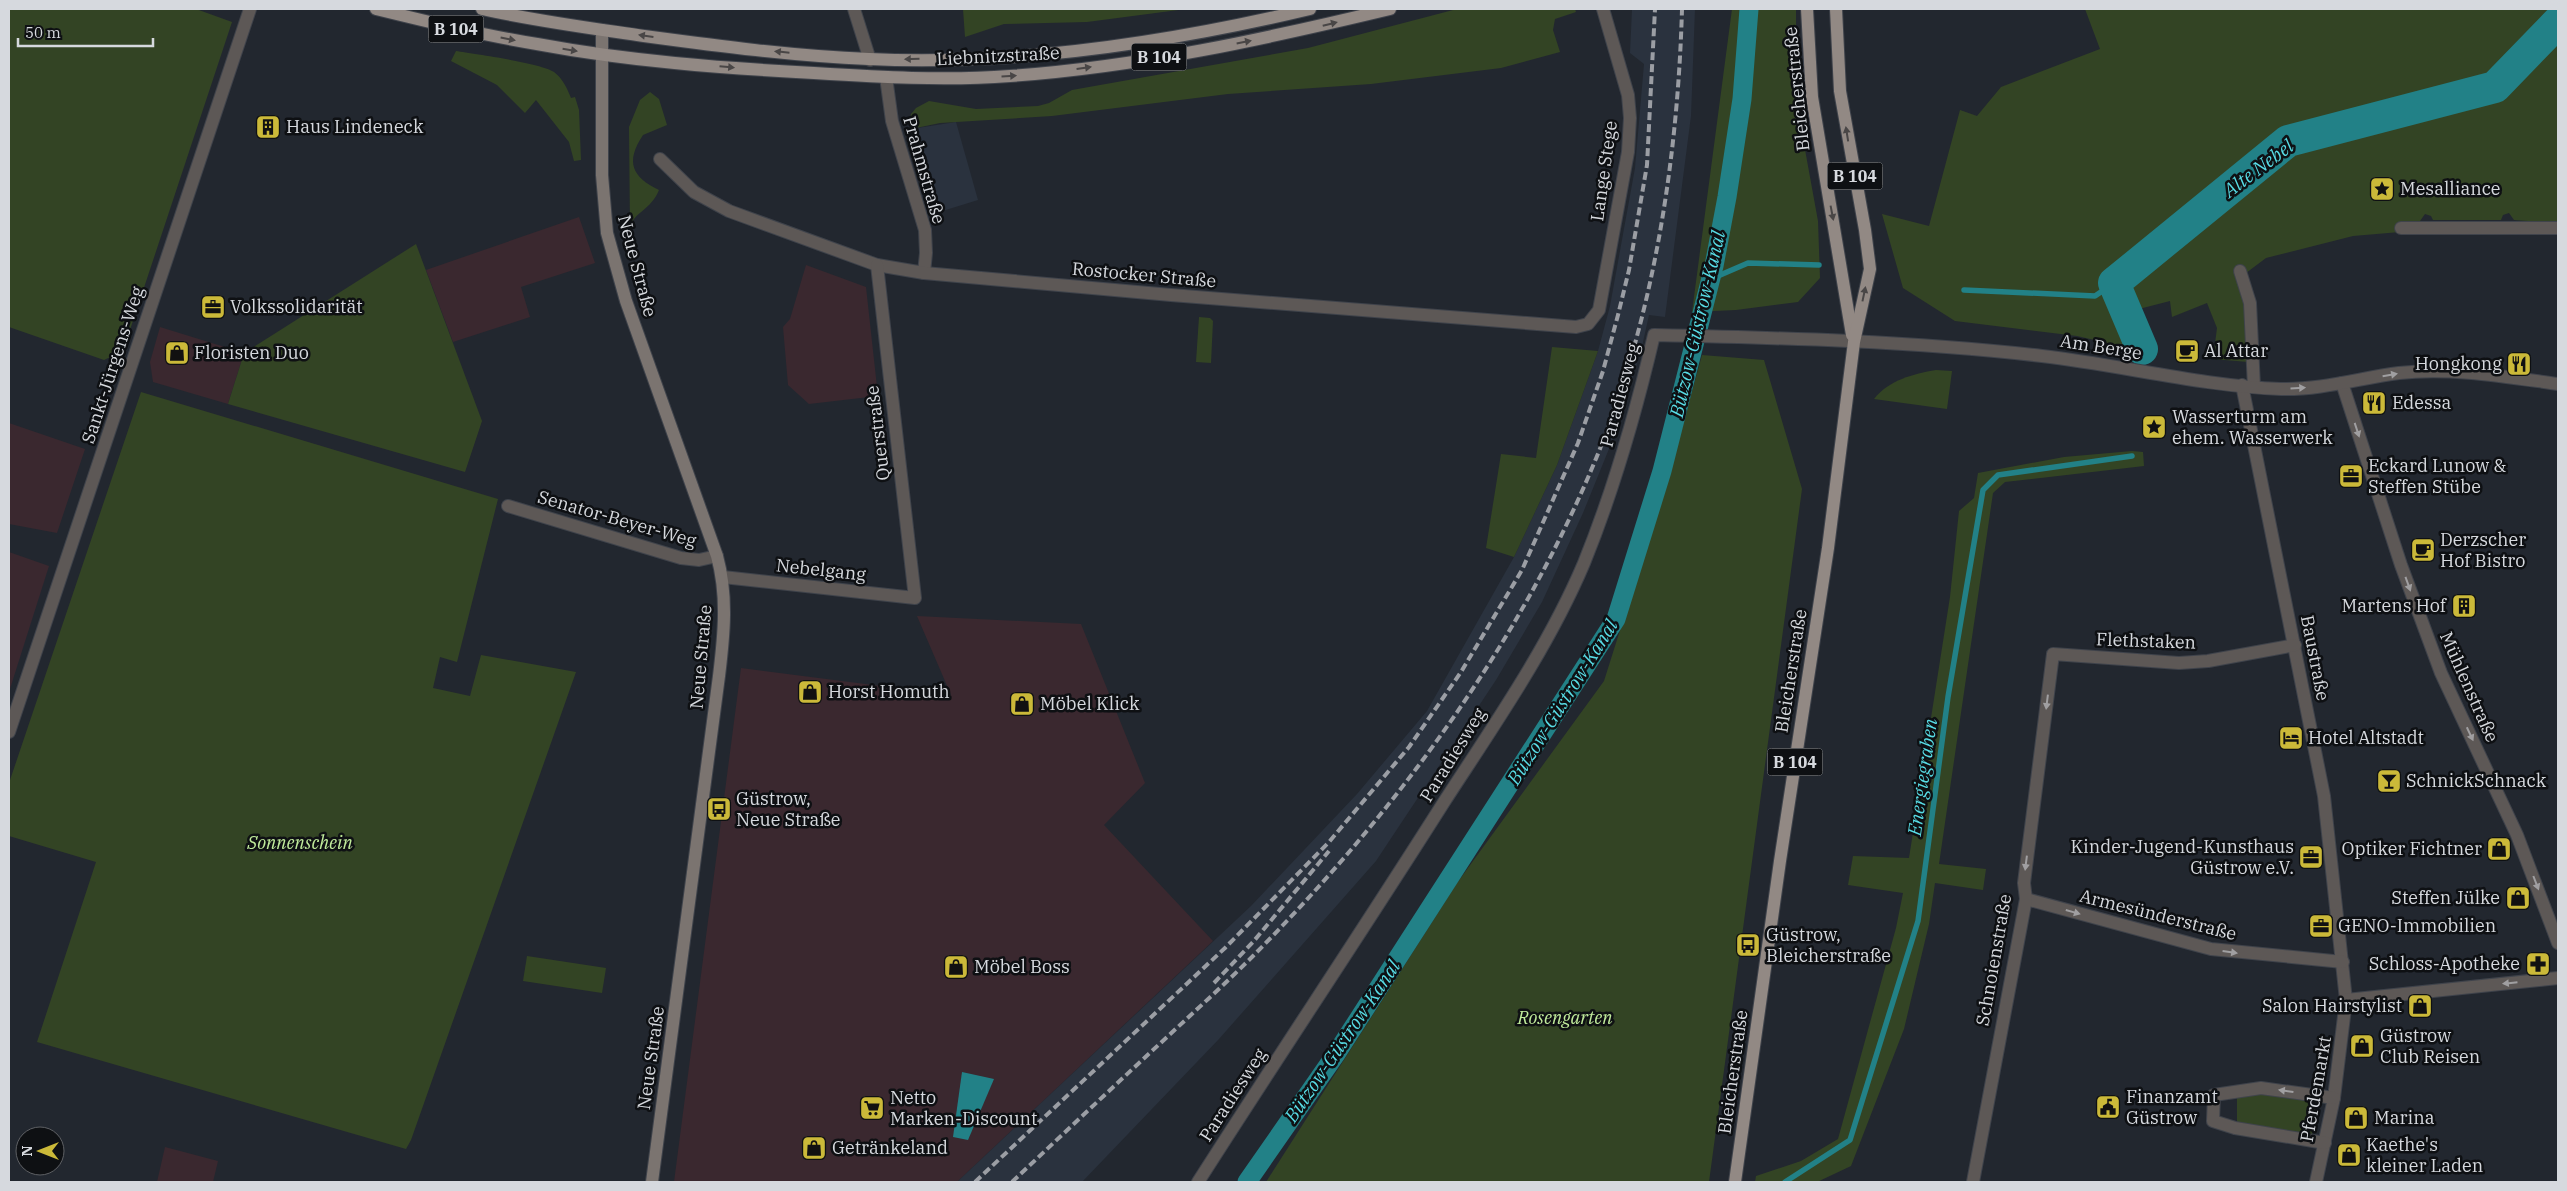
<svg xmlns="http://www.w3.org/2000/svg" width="2567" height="1191" font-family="'IBM Plex Serif',serif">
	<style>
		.commercial { fill: #3a282f }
		.built { fill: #2a323e }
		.green { fill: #334424 }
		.water { fill: #228187 }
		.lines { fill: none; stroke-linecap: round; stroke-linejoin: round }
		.stream { stroke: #228187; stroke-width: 5.5 }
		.canal { stroke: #228187; stroke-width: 19 }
		.river { stroke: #228187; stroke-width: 32 }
		.minor-casing { stroke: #3f434b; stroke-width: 14 }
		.secondary-casing { stroke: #3f434b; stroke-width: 14 }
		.primary-casing { stroke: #3f434b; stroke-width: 14 }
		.minor { stroke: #5d5856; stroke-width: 12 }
		.secondary { stroke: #7b7470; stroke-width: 12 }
		.primary { stroke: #928984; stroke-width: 12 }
		.rail { stroke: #9b9ea4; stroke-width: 4; stroke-dasharray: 8 4; stroke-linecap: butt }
		.oneway { fill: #494646 }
		.oneway2 { fill: #a09fa1 }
		.labels { text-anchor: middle; stroke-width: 5; stroke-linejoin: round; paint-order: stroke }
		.shield { fill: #0e1013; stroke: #9a9da1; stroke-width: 1 }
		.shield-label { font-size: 16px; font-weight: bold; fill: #d6d9de }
		.street-label { font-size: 18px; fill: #d6d9de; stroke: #0e1013 }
		.poi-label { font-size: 18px; fill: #d6d9de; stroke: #0e1013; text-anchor: start }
		.park-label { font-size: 18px; font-style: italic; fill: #c1ec9c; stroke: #0e1013 }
		.water-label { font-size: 19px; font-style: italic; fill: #58dce5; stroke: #0e1013 }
	</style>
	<rect width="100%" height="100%" fill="#22272f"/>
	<g class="commercial">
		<path d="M579 217 595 263 521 287 530 317 453 342 426 270Z"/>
		<path d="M806 265 866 287 878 396 809 404 788 385 783 327 790 319Z"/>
		<path d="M160 327 244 353 228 404 153 382 150 362Z"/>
		<path d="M9 423 85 449 57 533 9 524Z"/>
		<path d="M9 552 49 566 9 692Z"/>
		<path d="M917 616 1081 624 1145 783 1104 825 1213 941 957 1182H674L741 668 951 695Z"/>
		<path d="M165 1147 218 1161 213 1182H157Z"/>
	</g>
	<g class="built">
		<path d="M1632 9H1695L1691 116 1665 317 1649 315 1641 351 1615 434 1583 513 1542 602 1496 680 1376 861 1219 1039 1082 1182H957L1251 906 1357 794 1427 711 1514 557 1557 465 1598 351 1610 306 1635 168 1644 64 1630 53Z"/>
		<path d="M956 122 978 200 936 213 911 129Z"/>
	</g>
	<g class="green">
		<path d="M9 9H196L232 22 123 351 104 360 9 327Z"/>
		<path d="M963 9H1186L1087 22 1004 24 965 37Z"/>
		<path d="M1457 9H1575L1576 12 1555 19 1553 30 1560 52 1501 68 1371 84 1228 94 1052 116 940 123 911 129 909 121 911 114 916 108 929 101 976 109 1038 106 1049 103 1072 90 1308 48Z"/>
		<path d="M1732 9H1796V100L1818 221 1820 278 1798 302 1736 310 1692 312Z"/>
		<path d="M2085 9H2558V223L2514 220 2509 213 2503 215 2501 220H2433L2431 216 2425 214 2420 221 2400 222V232L2353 236 2266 258 2238 279 2244 300 2248 362 2213 359 2217 328 2207 303 2172 317 2170 301 2139 309 2151 349 2132 352 2129 348 2077 336 1955 321 1903 288 1882 214 1929 226 1960 110 1977 116 2001 87 2100 49Z"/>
		<path d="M456 51C475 54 541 63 554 72 563 79 567 88 571 98L575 97 579 110 581 160 574 161 569 142 536 100 525 113 497 85 451 61Z"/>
		<path d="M650 92 659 99 667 125 643 135C625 162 632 177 659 190 651 210 634 212 630 227L629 127 640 100Z"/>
		<path d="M416 244 482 421 465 472 228 404 244 353Z"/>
		<path d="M1199 317 1210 318 1213 321 1211 363 1196 362Z"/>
		<path d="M1552 347 1598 351 1557 465 1514 557 1486 548 1501 454 1536 458Z"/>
		<path d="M1702 355 1764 360 1802 489 1709 1182H1266L1457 883 1604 681 1670 472Z"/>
		<path d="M1936 370 1952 371 1947 409 1874 399C1889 380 1913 374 1936 370Z"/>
		<path d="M141 392 498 499 457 662 440 657 433 688 470 696 481 655 576 672 411 1140 406 1149 37 1042 96 862 9 836V783Z"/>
		<path d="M2132 451 2143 452 2144 466 2005 482 1993 493 1939 864 1986 869 1983 890 1935 883 1929 924 1904 1029 1851 1166 1817 1182H1755L1756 1176 1801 1161 1838 1139 1896 928 1903 893 1848 885 1853 856 1909 858 1950 597 1959 511 1974 498 1978 473 2064 457Z"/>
		<path d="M527 956 606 968 602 993 523 981Z"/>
		<path d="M2254 1093 2319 1102 2312 1135 2237 1123V1095Z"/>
	</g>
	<path class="water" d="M962 1072 994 1079 968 1140 953 1137Z"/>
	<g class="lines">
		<g class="stream">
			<path d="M1711 279 1748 263 1819 265"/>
			<path d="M1964 290 2095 296 2114 283"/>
			<path d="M1785 1182 1850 1140 1918 921 1948 697 1983 490 1998 475 2132 456"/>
		</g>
		<path class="canal" d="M1247 1182 1336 1054 1616 619 1662 471 1714 266 1727 197 1742 99 1749 9"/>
		<path class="river" d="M2142 349 2114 283 2288 141 2495 87 2558 22"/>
		<defs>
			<g id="minor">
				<path d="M854 9 870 60"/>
				<path d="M886 77 892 121 925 230 926 253 924 273"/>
				<path d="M660 159 694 192 729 211 877 265 924 273 1171 295 1576 327 1588 324 1599 310 1628 152 1630 118 1628 95 1603 9"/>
				<path d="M2401 228H2558"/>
				<path d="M2240 271 2250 303 2254 387"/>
				<path d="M2342 383 2401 565 2441 673 2517 835 2558 943"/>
				<path d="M2242 385 2324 796 2346 1000 2334 1098 2316 1182"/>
				<path d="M508 506 681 558 699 560 717 556"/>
				<path d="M723 577 915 598 877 265"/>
				<path d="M9 732 250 9"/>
				<path d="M2026 899 2211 949 2343 962"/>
				<path d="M2346 1000 2558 978"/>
				<path d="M2325 1143 2235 1128 2213 1121 2214 1095 2261 1088 2334 1098"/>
				<path d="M1198 1182C1279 1055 1363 930 1444 802 1494 725 1548 648 1584 563 1614 489 1636 412 1654 335 1783 338 1913 341 2042 356 2121 365 2201 386 2281 389 2322 390 2360 378 2399 373 2451 367 2507 377 2558 384"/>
				<path d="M1973 1182 2026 899 2024 883 2053 654 2179 663 2208 661 2295 645"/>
			</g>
			<path id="secondary" d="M602 30V175L607 233 626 301 717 556C728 596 724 635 719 676L652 1182"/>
			<g id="primary">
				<path d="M376 9C429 22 482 35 537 44 628 61 721 68 814 73 879 77 944 81 1010 76 1138 67 1265 39 1390 9"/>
				<path d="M482 9C536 21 590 28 644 36 718 46 794 56 869 59 1017 66 1167 43 1310 9"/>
				<path d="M1807 9 1812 97 1852 335"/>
				<path d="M1735 1182 1780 861 1828 548 1854 342 1870 269 1865 230 1840 91 1836 9"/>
			</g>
		</defs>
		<use href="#minor" class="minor-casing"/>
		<use href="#secondary" class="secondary-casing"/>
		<use href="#primary" class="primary-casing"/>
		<use href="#minor" class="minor"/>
		<use href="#secondary" class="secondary"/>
		<use href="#primary" class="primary"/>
		<g class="rail">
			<path d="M1214 983 1253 942 1329 851"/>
			<path d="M975 1182 1225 948 1329 842 1409 747 1461 672 1522 570 1578 443 1603 371 1618 315 1629 270 1647 165 1655 9"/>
			<path d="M1012 1182C1063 1134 1114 1086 1166 1038 1195 1011 1225 984 1253 956 1401 807 1529 632 1605 436 1656 301 1678 152 1682 9"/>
		</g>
	</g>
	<defs><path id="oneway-solid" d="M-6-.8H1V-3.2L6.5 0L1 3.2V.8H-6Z" transform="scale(1.25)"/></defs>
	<g class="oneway">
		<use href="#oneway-solid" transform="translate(1330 24) rotate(-14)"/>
		<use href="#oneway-solid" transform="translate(646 36) rotate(-172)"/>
		<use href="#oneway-solid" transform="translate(508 39) rotate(11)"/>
		<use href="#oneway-solid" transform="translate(1244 42) rotate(-11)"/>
		<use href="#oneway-solid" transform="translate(570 50) rotate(9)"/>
		<use href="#oneway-solid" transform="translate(782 52) rotate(-174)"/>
		<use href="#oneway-solid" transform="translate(912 59) rotate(179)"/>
		<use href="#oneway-solid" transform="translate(727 67) rotate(5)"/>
		<use href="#oneway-solid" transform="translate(1084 68) rotate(-8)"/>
		<use href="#oneway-solid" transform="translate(1009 76) rotate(-4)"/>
		<use href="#oneway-solid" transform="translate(1847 134) rotate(-99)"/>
		<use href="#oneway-solid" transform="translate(1832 213) rotate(79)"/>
		<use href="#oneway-solid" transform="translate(1864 294) rotate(-78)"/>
	</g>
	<g class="oneway2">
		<use href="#oneway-solid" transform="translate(2390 375) rotate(-10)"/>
		<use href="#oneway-solid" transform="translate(2298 388) rotate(-3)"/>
		<use href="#oneway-solid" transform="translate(2357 430) rotate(72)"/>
		<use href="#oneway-solid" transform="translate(2408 584) rotate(70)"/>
		<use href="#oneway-solid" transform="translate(2047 702) rotate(97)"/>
		<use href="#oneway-solid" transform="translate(2470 734) rotate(65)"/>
		<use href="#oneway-solid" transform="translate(2026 863) rotate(97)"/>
		<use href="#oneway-solid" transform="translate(2536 883) rotate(69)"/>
		<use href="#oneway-solid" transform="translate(2073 912) rotate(16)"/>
		<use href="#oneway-solid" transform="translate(2230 952) rotate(8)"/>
		<use href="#oneway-solid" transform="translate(2510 983) rotate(174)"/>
		<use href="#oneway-solid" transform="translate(2286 1091) rotate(-172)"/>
	</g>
	<defs>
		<symbol id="building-square" viewBox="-11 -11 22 22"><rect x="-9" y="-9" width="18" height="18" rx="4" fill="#cbb939" stroke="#0e1013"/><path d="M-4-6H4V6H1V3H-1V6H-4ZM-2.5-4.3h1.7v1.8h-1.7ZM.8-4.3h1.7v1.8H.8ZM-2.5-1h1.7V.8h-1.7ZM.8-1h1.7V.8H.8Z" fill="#111"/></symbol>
		<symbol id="sight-square" viewBox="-11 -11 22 22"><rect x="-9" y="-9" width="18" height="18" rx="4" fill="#cbb939" stroke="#0e1013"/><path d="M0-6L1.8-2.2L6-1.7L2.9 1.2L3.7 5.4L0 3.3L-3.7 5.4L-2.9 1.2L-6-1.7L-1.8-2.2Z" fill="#111"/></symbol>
		<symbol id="office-square" viewBox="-11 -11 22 22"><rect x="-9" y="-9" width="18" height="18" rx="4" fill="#cbb939" stroke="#0e1013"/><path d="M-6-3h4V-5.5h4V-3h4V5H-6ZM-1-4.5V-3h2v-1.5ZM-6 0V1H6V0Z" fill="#111"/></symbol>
		<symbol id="cafe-square" viewBox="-11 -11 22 22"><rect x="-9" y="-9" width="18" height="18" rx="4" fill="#cbb939" stroke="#0e1013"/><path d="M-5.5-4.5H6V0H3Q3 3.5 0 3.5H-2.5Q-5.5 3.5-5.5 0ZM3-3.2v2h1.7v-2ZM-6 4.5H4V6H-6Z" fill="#111"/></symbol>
		<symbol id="shop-square" viewBox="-11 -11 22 22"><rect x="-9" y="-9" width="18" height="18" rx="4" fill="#cbb939" stroke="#0e1013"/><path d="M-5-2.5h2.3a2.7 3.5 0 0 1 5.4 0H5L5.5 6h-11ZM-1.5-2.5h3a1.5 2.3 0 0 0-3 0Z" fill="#111"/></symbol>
		<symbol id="restaurant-square" viewBox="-11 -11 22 22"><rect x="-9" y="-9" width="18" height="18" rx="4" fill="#cbb939" stroke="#0e1013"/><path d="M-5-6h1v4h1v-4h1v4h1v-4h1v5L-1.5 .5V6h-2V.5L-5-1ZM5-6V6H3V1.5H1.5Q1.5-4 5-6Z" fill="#111"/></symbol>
		<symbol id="hotel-square" viewBox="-11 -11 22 22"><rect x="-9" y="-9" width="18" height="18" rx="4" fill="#cbb939" stroke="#0e1013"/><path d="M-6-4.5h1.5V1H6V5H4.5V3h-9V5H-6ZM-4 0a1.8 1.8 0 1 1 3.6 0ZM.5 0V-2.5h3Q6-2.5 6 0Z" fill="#111"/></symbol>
		<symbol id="bar-square" viewBox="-11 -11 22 22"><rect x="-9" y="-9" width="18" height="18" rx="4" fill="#cbb939" stroke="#0e1013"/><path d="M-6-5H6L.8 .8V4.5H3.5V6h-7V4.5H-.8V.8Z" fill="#111"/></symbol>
		<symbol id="bus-square" viewBox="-11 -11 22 22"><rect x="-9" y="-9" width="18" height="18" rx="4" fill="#cbb939" stroke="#0e1013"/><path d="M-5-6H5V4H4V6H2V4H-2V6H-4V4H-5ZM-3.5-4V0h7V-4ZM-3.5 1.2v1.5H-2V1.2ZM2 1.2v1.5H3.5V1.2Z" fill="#111"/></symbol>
		<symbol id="pharmacy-square" viewBox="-11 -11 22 22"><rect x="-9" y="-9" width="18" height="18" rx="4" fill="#cbb939" stroke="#0e1013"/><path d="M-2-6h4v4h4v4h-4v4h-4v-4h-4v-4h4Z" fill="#111"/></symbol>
		<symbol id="civic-square" viewBox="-11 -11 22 22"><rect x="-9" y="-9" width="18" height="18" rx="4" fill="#cbb939" stroke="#0e1013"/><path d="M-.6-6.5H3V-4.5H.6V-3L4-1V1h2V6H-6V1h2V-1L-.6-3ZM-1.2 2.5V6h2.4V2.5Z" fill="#111"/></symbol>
		<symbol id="supermarket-square" viewBox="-11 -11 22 22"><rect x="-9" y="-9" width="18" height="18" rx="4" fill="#cbb939" stroke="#0e1013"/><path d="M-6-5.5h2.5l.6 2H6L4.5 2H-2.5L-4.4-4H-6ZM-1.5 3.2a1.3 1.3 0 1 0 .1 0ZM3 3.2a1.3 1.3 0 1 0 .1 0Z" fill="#111"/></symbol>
	</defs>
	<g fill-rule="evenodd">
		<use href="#building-square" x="254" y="113" width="28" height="28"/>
		<use href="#sight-square" x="2368" y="175" width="28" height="28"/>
		<use href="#office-square" x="199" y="293" width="28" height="28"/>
		<use href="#cafe-square" x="2173" y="337" width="28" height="28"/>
		<use href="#shop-square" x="163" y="339" width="28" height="28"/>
		<use href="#restaurant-square" x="2505" y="350" width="28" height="28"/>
		<use href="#restaurant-square" x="2360" y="389" width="28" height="28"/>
		<use href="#sight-square" x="2140" y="413" width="28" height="28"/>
		<use href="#office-square" x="2337" y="462" width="28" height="28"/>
		<use href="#cafe-square" x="2409" y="536" width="28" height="28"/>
		<use href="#building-square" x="2450" y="592" width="28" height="28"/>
		<use href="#shop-square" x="796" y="678" width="28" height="28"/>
		<use href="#shop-square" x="1008" y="690" width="28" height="28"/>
		<use href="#hotel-square" x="2277" y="724" width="28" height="28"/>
		<use href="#bar-square" x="2375" y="767" width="28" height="28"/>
		<use href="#bus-square" x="705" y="795" width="28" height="28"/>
		<use href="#shop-square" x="2485" y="835" width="28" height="28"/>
		<use href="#office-square" x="2297" y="843" width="28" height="28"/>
		<use href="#shop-square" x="2504" y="884" width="28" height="28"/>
		<use href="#office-square" x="2307" y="912" width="28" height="28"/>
		<use href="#bus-square" x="1734" y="931" width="28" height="28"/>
		<use href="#pharmacy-square" x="2524" y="950" width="28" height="28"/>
		<use href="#shop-square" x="942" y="953" width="28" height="28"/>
		<use href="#shop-square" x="2406" y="992" width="28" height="28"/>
		<use href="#shop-square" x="2348" y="1032" width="28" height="28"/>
		<use href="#civic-square" x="2094" y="1093" width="28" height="28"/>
		<use href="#supermarket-square" x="858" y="1094" width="28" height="28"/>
		<use href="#shop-square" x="2342" y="1104" width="28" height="28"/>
		<use href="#shop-square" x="800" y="1134" width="28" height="28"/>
		<use href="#shop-square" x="2335" y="1141" width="28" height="28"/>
	</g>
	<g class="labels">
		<g class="shield">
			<rect x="428.5" y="15.5" width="55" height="27" rx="4"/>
			<rect x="1131.5" y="43.5" width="55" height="27" rx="4"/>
			<rect x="1827.5" y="162.5" width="55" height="27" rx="4"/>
			<rect x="1767.5" y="748.5" width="55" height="27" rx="4"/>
		</g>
		<g class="shield-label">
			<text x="456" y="35">B 104</text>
			<text x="1159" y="63">B 104</text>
			<text x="1855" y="182">B 104</text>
			<text x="1795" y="768">B 104</text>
		</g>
		<g class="street-label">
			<text transform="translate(998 56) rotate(-3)" y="6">Liebnitzstraße</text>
			<text transform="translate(1797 89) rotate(-96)" y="6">Bleicherstraße</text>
			<text transform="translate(924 170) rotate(74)" y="6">Prahmstraße</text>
			<text transform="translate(1604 171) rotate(-82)" y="6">Lange Stege</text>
			<text transform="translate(637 266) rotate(75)" y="6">Neue Straße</text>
			<text transform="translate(1144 275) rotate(5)" y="6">Rostocker Straße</text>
			<text transform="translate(2101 347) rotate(9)" y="6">Am Berge</text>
			<text transform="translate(113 365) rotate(-72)" y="6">Sankt-Jürgens-Weg</text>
			<text transform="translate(1620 395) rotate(-75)" y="6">Paradiesweg</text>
			<text transform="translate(878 433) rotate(-97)" y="6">Querstraße</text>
			<text transform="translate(617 519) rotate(16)" y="6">Senator-Beyer-Weg</text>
			<text transform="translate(821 570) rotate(6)" y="6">Nebelgang</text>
			<text transform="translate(2146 641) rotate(2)" y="6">Flethstaken</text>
			<text transform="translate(701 657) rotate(-85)" y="6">Neue Straße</text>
			<text transform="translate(2315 658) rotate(79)" y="6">Baustraße</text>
			<text transform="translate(1791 671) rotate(-81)" y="6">Bleicherstraße</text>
			<text transform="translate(2469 687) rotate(66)" y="6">Mühlenstraße</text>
			<text transform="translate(1453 755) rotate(-58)" y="6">Paradiesweg</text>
			<text transform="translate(2158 915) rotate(14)" y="6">Armesünderstraße</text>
			<text transform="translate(1994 960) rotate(-80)" y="6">Schnoienstraße</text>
			<text transform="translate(651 1058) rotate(-82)" y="6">Neue Straße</text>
			<text transform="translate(1733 1072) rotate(-82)" y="6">Bleicherstraße</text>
			<text transform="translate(2316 1089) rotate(-80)" y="6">Pferdemarkt</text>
			<text transform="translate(1233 1095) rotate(-57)" y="6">Paradiesweg</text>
		</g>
		<g class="poi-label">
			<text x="286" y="133">Haus Lindeneck</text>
			<text x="2400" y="195">Mesalliance</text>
			<text x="230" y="313">Volkssolidarität</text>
			<text x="2204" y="357">Al Attar</text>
			<text x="194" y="359">Floristen Duo</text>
			<text x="2502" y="370" text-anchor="end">Hongkong</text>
			<text x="2392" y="409">Edessa</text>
			<text x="2172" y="423">Wasserturm am<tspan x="2172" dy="21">ehem. Wasserwerk</tspan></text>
			<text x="2368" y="472">Eckard Lunow &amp;<tspan x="2368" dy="21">Steffen Stübe</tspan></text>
			<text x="2440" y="546">Derzscher<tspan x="2440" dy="21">Hof Bistro</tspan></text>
			<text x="2446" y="612" text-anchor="end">Martens Hof</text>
			<text x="828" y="698">Horst Homuth</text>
			<text x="1040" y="710">Möbel Klick</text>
			<text x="2308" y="744">Hotel Altstadt</text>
			<text x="2406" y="787">SchnickSchnack</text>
			<text x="736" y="805">Güstrow,<tspan x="736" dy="21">Neue Straße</tspan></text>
			<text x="2294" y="853" text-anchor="end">Kinder-Jugend-Kunsthaus<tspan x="2294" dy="21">Güstrow e.V.</tspan></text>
			<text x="2482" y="855" text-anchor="end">Optiker Fichtner</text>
			<text x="2500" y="904" text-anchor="end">Steffen Jülke</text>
			<text x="2338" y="932">GENO-Immobilien</text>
			<text x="1766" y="941">Güstrow,<tspan x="1766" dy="21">Bleicherstraße</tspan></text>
			<text x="2520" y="970" text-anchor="end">Schloss-Apotheke</text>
			<text x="974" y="973">Möbel Boss</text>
			<text x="2402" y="1012" text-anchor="end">Salon Hairstylist</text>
			<text x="2380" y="1042">Güstrow<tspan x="2380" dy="21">Club Reisen</tspan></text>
			<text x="2126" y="1103">Finanzamt<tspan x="2126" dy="21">Güstrow</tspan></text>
			<text x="890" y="1104">Netto<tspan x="890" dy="21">Marken-Discount</tspan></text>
			<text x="2374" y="1124">Marina</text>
			<text x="2366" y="1151">Kaethe's<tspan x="2366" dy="21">kleiner Laden</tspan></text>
			<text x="832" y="1154">Getränkeland</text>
		</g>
		<g class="park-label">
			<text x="300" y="849">Sonnenschein</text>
			<text x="1565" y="1024">Rosengarten</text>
		</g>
		<g class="water-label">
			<text transform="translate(2258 168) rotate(-37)" y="7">Alte Nebel</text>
			<text transform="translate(1697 324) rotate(-77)" y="7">Bützow-Güstrow-Kanal</text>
			<text transform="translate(1562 702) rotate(-58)" y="7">Bützow-Güstrow-Kanal</text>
			<text transform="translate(1922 777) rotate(-82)" y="7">Energiegraben</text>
			<text transform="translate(1342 1041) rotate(-56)" y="7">Bützow-Güstrow-Kanal</text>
		</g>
	</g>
	<rect width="2567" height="1191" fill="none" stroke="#d6d9de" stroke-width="20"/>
	<g transform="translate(40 1151) rotate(270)"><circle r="24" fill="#0e1013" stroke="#5e6064"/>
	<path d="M0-4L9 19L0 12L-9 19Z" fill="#cbb939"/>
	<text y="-8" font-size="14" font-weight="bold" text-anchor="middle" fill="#d6d9de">N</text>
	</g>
	<path d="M18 38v8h135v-8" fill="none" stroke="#d6d9de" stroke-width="2.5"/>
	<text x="25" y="38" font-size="15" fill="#d6d9de" stroke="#0e1013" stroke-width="4" paint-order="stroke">50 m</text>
</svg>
